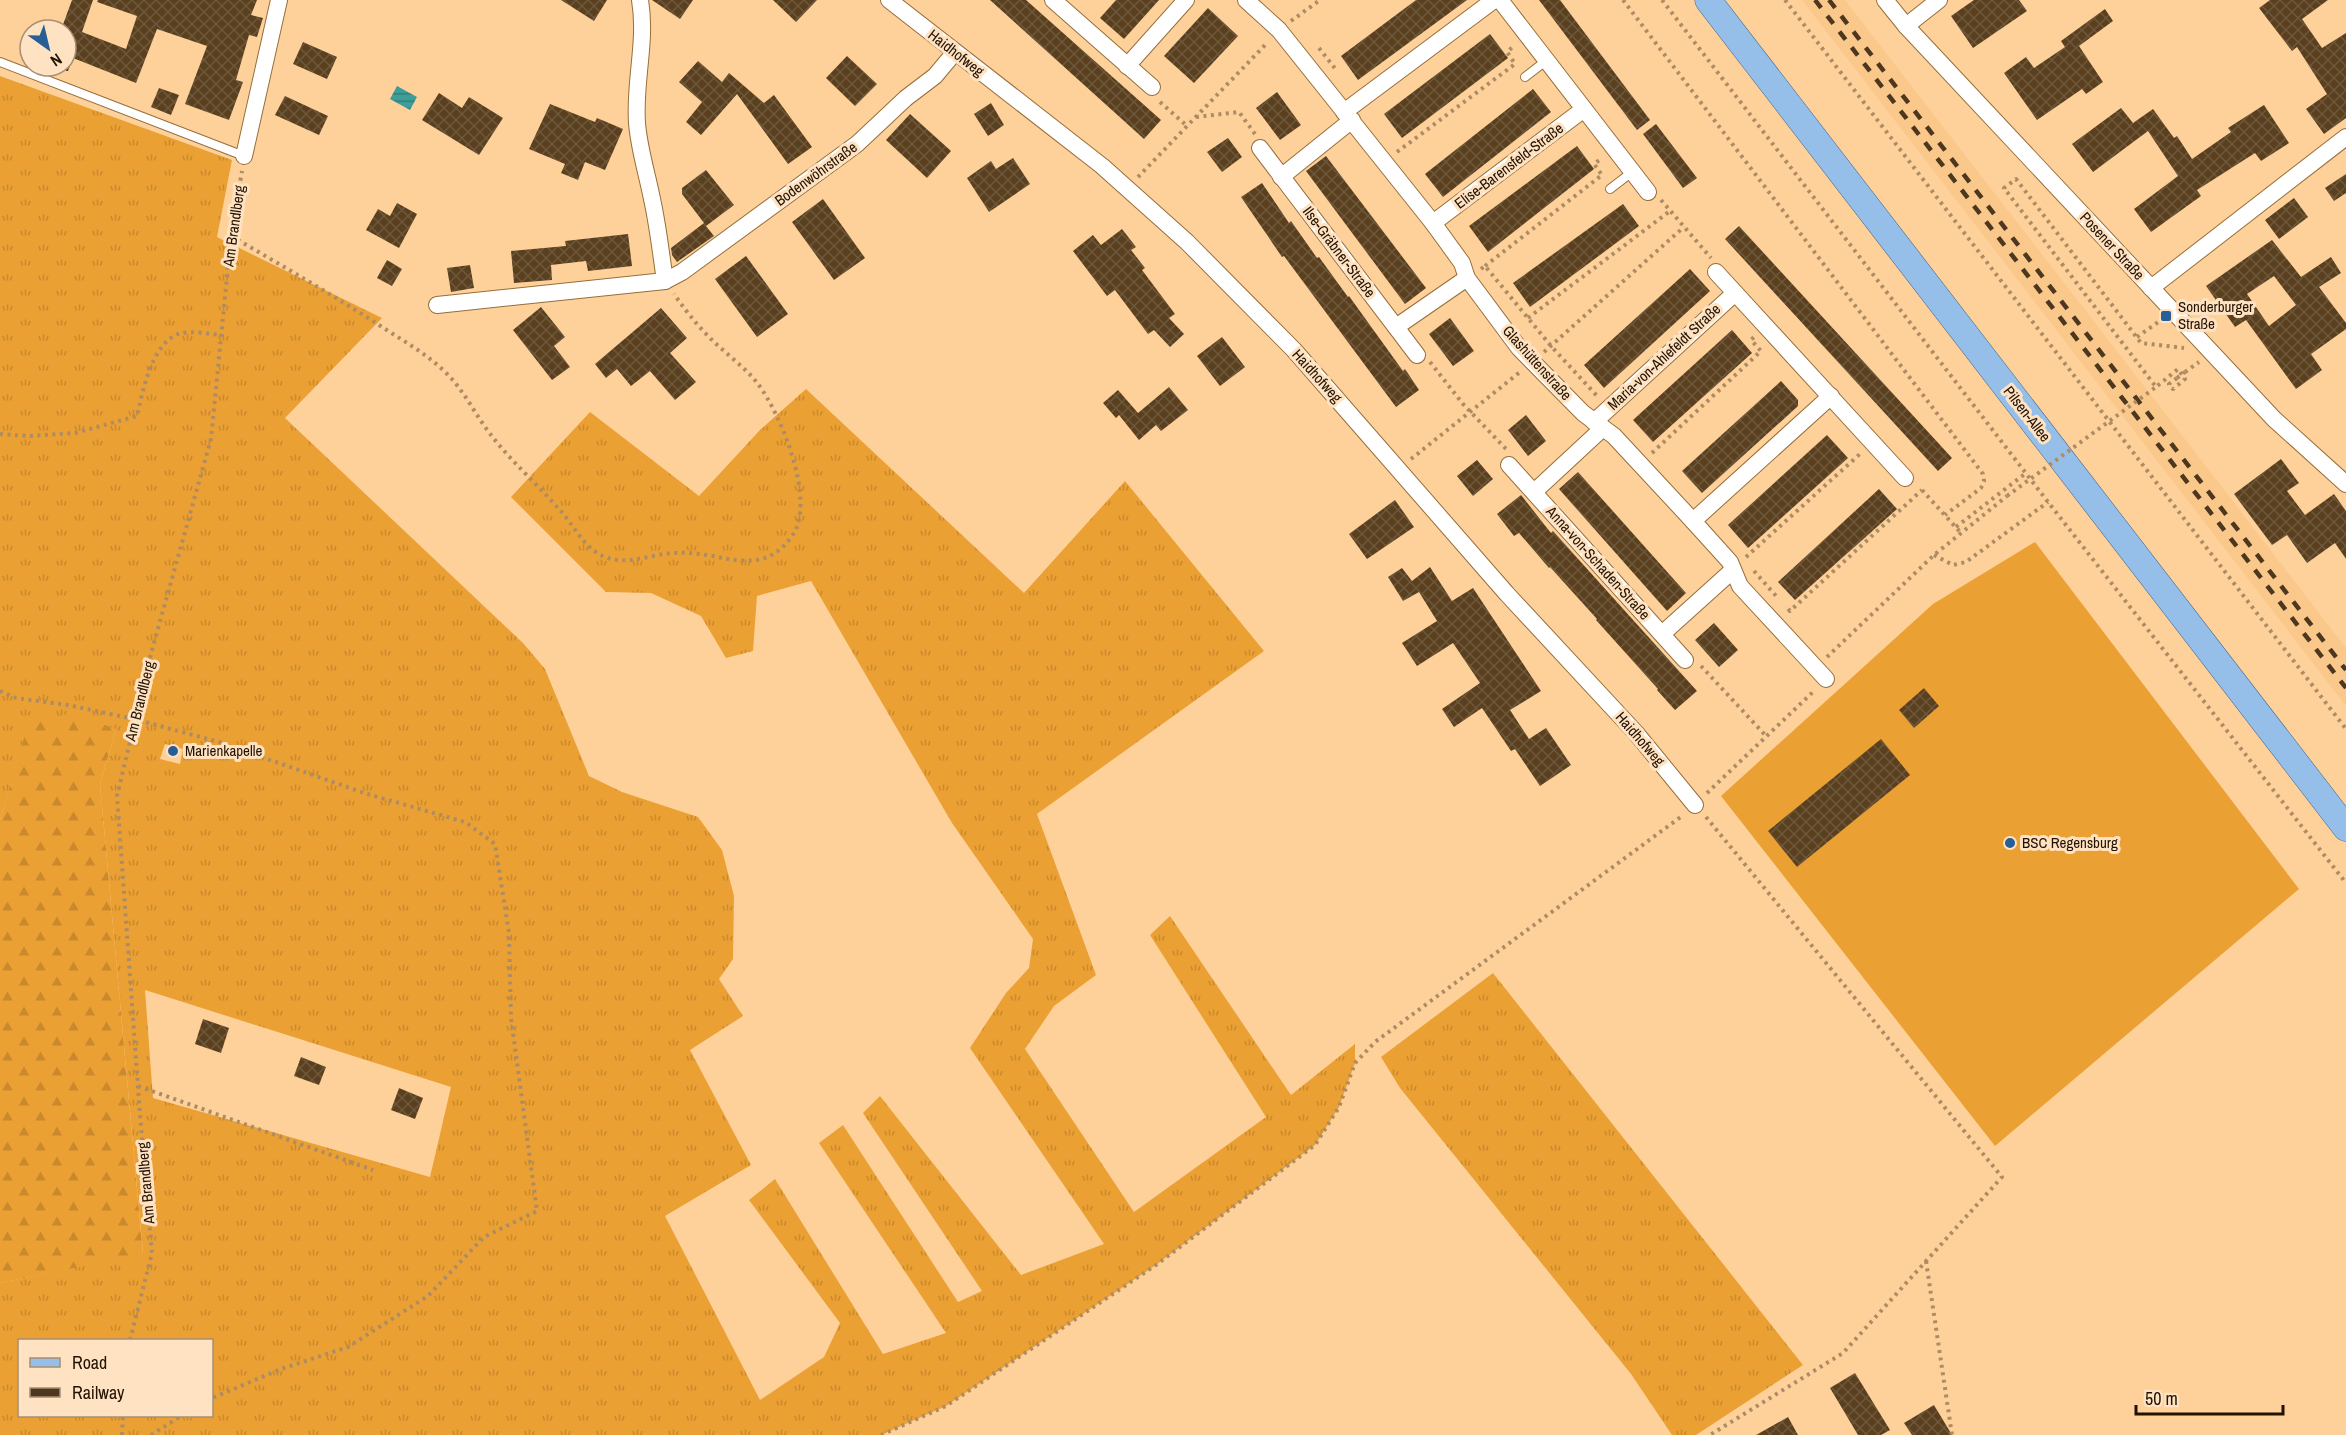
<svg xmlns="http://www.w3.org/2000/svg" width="2346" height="1435" font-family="'Archivo Narrow',sans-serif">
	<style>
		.built { fill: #fac88b }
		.grass { fill: url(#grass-tufts); fill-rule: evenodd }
		.forest { fill: url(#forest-firs) }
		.pitch { fill: #eba034 }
		.water { fill: url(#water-rules) }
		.building { fill: url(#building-cross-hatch); fill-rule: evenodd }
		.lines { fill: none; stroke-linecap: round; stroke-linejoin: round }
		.service-casing { stroke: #976e3a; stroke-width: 10 }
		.minor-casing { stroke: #976e3a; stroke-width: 18 }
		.primary-casing { stroke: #3f668e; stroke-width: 27 }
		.path { stroke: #ae8c63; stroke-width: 4; stroke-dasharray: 3 4.5; stroke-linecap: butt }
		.service { stroke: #fff; stroke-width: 8 }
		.minor { stroke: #fff; stroke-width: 16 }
		.primary { stroke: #95bee9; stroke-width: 26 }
		.rail { stroke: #4d371e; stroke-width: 4.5; stroke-dasharray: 10 10; stroke-linecap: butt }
		.path-bridge { stroke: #ae8c63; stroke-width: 4; stroke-dasharray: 3 4.5; stroke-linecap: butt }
		.poi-dot { fill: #275e96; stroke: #fee2c2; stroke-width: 2 }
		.labels { text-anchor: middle; stroke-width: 6; stroke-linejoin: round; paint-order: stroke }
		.street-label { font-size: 15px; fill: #221200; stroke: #fee2c2 }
		.poi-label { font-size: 15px; fill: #221200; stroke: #fee2c2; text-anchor: start }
	</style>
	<defs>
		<pattern id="grass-tufts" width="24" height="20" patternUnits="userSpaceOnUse" patternTransform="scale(1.5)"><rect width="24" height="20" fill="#eba034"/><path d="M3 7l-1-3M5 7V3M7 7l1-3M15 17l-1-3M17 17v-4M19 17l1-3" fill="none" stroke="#c9892c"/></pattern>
		<pattern id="forest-firs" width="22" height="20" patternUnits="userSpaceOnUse" patternTransform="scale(1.5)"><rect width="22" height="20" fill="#eba034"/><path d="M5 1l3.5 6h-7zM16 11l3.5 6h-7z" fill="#c9892c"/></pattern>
		<pattern id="water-rules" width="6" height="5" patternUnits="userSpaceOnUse" patternTransform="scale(1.5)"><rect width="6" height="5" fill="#3c9d99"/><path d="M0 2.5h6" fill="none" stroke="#327f7a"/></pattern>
		<pattern id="building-cross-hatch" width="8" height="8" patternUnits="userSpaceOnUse" patternTransform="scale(1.5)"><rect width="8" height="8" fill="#5a401f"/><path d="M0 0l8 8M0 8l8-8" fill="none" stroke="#6e583c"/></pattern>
	</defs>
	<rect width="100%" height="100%" fill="#fed19b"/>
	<path class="built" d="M1802 0H1845L2168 417 2346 648V706Z"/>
	<g class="grass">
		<path d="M0 76 232 160 217 237 382 318 285 418 523 643 545 669 589 776 622 792 698 817 722 850 734 896 733 959 719 979 743 1016 690 1050 751 1165 665 1216 760 1400 824 1357 840 1323 749 1200 775 1179 883 1354 946 1333 819 1143 843 1125 958 1302 982 1291 863 1113 880 1096 1021 1275 1104 1244 970 1048 1006 993 1029 968 1033 939 952 823 811 581 757 596 753 651 726 658 701 616 651 593 606 592 511 497 590 412 699 496 760 430 806 389 1024 593 1125 481 1264 651 1037 814 1096 975 1054 1006 1025 1049 1134 1212 1266 1117 1150 935 1170 916 1291 1095 1355 1044V1063L1339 1107 1315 1145 1156 1265 946 1406 881 1435H0V1283L143 1253 100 784 116 729 30 721 0 820ZM165 744 183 749 180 764 160 759ZM145 990 451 1087 430 1177 153 1098ZM20 1340H212V1416H20Z"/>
		<path d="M1493 973 1803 1365 1696 1435H1672L1631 1374 1400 1088 1381 1057Z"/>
	</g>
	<path class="forest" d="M72 713 116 729 100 784 143 1254 0 1283V820L29 721Z"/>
	<path class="pitch" d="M2035 542 2299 889 1995 1146 1721 796 1933 604Z"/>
	<path class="water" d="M397 86 417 97 410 110 390 99Z"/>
	<g class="building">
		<path d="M72 0H93L82 32 126 49 137 16 97 2 98 0H257L251 15 263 18 257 37 249 35 236 80 243 82 229 120 185 104 207 46 157 29 136 83 73 58 68 71H66V30H61Z"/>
		<path d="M561 0H607L594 21Z"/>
		<path d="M652 0H693L680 19Z"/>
		<path d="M773 0H817L796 22Z"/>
		<path d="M990 0H1026L1161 120 1144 139Z"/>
		<path d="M1116 0H1159L1124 39 1100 18Z"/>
		<path d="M1416 0H1467L1358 80 1341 56Z"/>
		<path d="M1539 0H1560L1650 120 1637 130Z"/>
		<path d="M1974 0H2019L2027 11 1973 48 1951 16Z"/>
		<path d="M2270 0H2328L2302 19 2322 48 2346 33V118L2324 134 2306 109 2327 94 2297 47 2292 51 2259 8Z"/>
		<path d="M1208 8 1238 36 1194 83 1164 56Z"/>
		<path d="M2105 9 2113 21 2079 46 2103 82 2086 94 2082 89 2037 120 2004 73 2026 57 2034 68 2065 47 2061 41Z"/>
		<path d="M1490 34 1508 58 1402 138 1384 114Z"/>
		<path d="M303 42 337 57 327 79 293 64Z"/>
		<path d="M847 56 877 84 855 106 826 78Z"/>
		<path d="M698 61 722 82 729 73 764 103 774 95 812 147 788 164 737 94 701 135 686 122 702 102 679 82Z"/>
		<path d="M159 88 179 95 171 115 151 107Z"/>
		<path d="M1533 89 1551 112 1443 197 1425 174Z"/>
		<path d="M1277 92 1301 125 1280 140 1256 108Z"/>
		<path d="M439 93 462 108 469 97 503 118 479 155 422 120Z"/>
		<path d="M285 96 328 116 319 135 275 115Z"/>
		<path d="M991 103 1004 125 988 136 974 114Z"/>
		<path d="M550 104 595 122 597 118 623 129 605 170 585 162 578 180 561 173 565 164 529 149Z"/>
		<path d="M2264 105 2289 143 2261 161 2255 153 2197 190 2201 196 2151 232 2134 209 2178 176 2148 131 2093 172 2072 144 2121 108 2133 123 2153 109 2174 138 2177 136 2192 159 2231 132 2228 128Z"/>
		<path d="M910 114 951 151 927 178 886 140Z"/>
		<path d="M1656 124 1697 178 1683 188 1643 134Z"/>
		<path d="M1228 138 1242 157 1222 172 1207 152Z"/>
		<path d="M1577 146 1594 169 1488 252 1469 226Z"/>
		<path d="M1326 156 1426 288 1405 304 1306 171Z"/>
		<path d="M1013 158 1030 184 989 212 967 178 991 161 996 169Z"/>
		<path d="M706 170 734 205 706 226 714 236 677 262 672 255 671 248 704 223 682 194V188Z"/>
		<path d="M2346 174V193L2334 201 2325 188Z"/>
		<path d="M1262 183 1289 223 1291 221 1317 258 1319 257 1348 297 1349 296 1403 371 1405 369 1419 390 1396 407 1284 256 1282 257 1241 197Z"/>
		<path d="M2294 198 2308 217 2279 239 2265 220Z"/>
		<path d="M823 199 865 258 834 280 792 222Z"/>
		<path d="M397 203 417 214 399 248 366 230 378 209 390 216Z"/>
		<path d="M1623 204 1639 226 1530 307 1513 283Z"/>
		<path d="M1739 226 1952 458 1938 471 1725 239Z"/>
		<path d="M1122 229 1136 247 1131 250 1145 268 1142 270 1175 314 1169 318 1184 334 1170 347 1154 330 1148 334 1115 290 1107 296 1073 251 1093 235 1101 245Z"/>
		<path d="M628 234 632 266 588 271 586 261 551 265 552 280 514 283 511 251 566 246 565 241Z"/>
		<path d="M2272 240 2301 277 2331 257 2341 273 2319 287 2346 323V329L2311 354 2322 370 2296 389 2246 320 2235 327 2206 286ZM2274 276 2296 305 2269 326 2247 294Z"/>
		<path d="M746 256 788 314 757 337 715 279Z"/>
		<path d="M387 260 402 269 392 286 377 278Z"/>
		<path d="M470 265 474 288 451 292 447 268Z"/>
		<path d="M1690 269 1710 291 1604 388 1584 365Z"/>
		<path d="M541 307 565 337 554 346 570 367 552 380 513 330Z"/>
		<path d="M661 308 687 338 670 353 696 382 675 400 650 371 631 386 617 369 606 378 595 364Z"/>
		<path d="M1450 318 1474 351 1453 366 1429 334Z"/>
		<path d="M1732 330 1752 353 1653 442 1633 420Z"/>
		<path d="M1222 337 1245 367 1220 386 1197 356Z"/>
		<path d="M1781 381 1798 400V406L1702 493 1682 471Z"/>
		<path d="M1169 387 1188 410 1161 431 1156 425 1139 440 1119 415 1116 418 1103 403 1118 390 1138 413Z"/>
		<path d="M1526 415 1546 441 1528 456 1508 430Z"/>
		<path d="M1827 435 1848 458 1748 548 1728 525Z"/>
		<path d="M2281 459 2299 483 2287 491 2305 515 2334 494 2346 511V559L2335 543 2307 563 2287 535 2272 545 2234 494Z"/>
		<path d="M1477 460 1493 479 1473 496 1457 476Z"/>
		<path d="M1578 472 1686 593 1667 611 1559 489Z"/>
		<path d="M1879 489 1897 509 1795 600 1778 582Z"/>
		<path d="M1521 495 1551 533 1553 531 1697 691 1675 710 1657 690 1658 689 1596 620 1597 619 1550 567 1549 568 1519 533 1514 536 1497 514Z"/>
		<path d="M1395 500 1414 527 1367 559 1349 534Z"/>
		<path d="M1430 567 1452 601 1473 588 1541 691 1510 710 1529 739 1546 728 1571 765 1540 786 1515 749 1511 751 1482 708 1454 727 1442 709 1480 683 1453 643 1417 666 1402 643 1437 621 1419 592 1403 601 1388 577 1402 568 1412 581Z"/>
		<path d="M1714 623 1738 650 1719 667 1695 640Z"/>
		<path d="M1924 688 1939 706 1914 728 1899 710Z"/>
		<path d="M1881 739 1910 775 1797 867 1768 831Z"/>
		<path d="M203 1019 229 1028 221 1053 195 1044Z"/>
		<path d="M301 1057 326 1067 319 1085 294 1076Z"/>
		<path d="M399 1088 423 1098 415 1119 391 1110Z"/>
		<path d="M1855 1373 1890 1430 1881 1435H1858L1830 1388Z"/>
		<path d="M1934 1405 1952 1435H1912L1904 1423Z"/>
		<path d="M1788 1417 1798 1435H1756Z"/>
	</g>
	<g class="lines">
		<defs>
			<g id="service">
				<path d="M0 62 244 156"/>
				<path d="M1525 77 1547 60"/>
				<path d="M1610 189 1632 172"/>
			</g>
			<g id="minor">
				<path d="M640 0C647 42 634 81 637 123 639 149 647 173 652 199 658 226 661 254 665 281"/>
				<path d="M889 0 1102 166 1187 242 1294 350 1507 594 1636 733 1695 805"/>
				<path d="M1053 0 1152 87"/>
				<path d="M1246 0 1279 30 1433 223 1462 263 1467 278 1519 348 1583 413 1614 436 1693 521 1730 562 1740 586 1826 679"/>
				<path d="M1500 0 1648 192"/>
				<path d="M1885 0 1906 26 2274 419 2346 484"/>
				<path d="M1906 26 1939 0"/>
				<path d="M1127 66 1186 0"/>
				<path d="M1344 112 1494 0"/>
				<path d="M1260 148 1417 355"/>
				<path d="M244 156 279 0"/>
				<path d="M1281 177 1352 120"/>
				<path d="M1433 223 1584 109"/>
				<path d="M1716 272 1905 478"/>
				<path d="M2151 288 2346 137"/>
				<path d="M437 305 665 281 682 272 857 144 906 98 935 76 955 52"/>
				<path d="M1396 327 1467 278"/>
				<path d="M1594 422 1735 293"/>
				<path d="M1509 465 1685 660"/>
				<path d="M1534 492 1603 428"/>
				<path d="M1693 521 1831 396"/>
				<path d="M1662 634 1733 570"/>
			</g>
			<path id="primary" d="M1708 0 2346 828"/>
		</defs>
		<use href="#service" class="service-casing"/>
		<use href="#minor" class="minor-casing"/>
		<use href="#primary" class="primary-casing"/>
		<g class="path">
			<path d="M1623 0 1983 474 1984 481 1981 488 1945 515"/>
			<path d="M1662 0 2048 502 2346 883"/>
			<path d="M1785 0 2346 729"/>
			<path d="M1291 21 1320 0"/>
			<path d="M1319 48 1337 71"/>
			<path d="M1160 102 1186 125"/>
			<path d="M1196 117 1239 112 1255 134"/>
			<path d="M1397 152 1515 64 1507 52 1515 45"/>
			<path d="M1138 177 1268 42"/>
			<path d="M1661 200 1711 258"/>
			<path d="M231 236C281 265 331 294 379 325 403 341 428 354 448 375 465 392 476 416 491 435 511 461 536 483 558 508 570 520 579 539 593 550 619 570 644 555 673 553 687 552 700 554 713 556 745 563 771 566 792 536 817 502 781 414 758 384 745 367 726 354 711 339 697 325 685 310 674 294"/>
			<path d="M1485 266 1602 175 1594 164 1602 158"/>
			<path d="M1481 269 1485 266 1551 346 1598 397"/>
			<path d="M1528 318 1670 211"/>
			<path d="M2137 337 2161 320"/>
			<path d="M1544 352 1684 227"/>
			<path d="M1430 362 1463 404 1506 449"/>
			<path d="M2185 372 2199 362"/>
			<path d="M2177 378 2169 384 2173 389 2185 379 2178 369 2156 387 2004 188 2016 179 2141 343 2184 348"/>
			<path d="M0 434 30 436 75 433 137 416C143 391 151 345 178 334 190 330 209 334 221 335"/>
			<path d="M1652 453 1761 351 1751 340 1754 337"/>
			<path d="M1411 459 1520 372"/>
			<path d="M1922 490 1961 533"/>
			<path d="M1956 527 2026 473"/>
			<path d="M1934 555 1953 565 1966 562 2048 502"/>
			<path d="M1746 557 1861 453"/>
			<path d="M1754 571 1777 597"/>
			<path d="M1788 609 1790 611 1922 490"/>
			<path d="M1827 657 1934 555 2007 496"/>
			<path d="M1701 666 1766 736"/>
			<path d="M0 691 16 698 68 705 134 719 219 742 364 793 465 822 495 844 509 933 511 1018 537 1211 484 1237 428 1296 348 1347 281 1369 212 1398"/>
			<path d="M1707 793 1815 690"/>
			<path d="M1706 817 2002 1177 1843 1353 1710 1435"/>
			<path d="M138 1086 373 1170"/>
			<path d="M1926 1261 1952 1435"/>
			<path d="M130 1340 152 1253 140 1115 117 796 152 650 211 439 231 236 242 171"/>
			<path d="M122 1435 123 1416"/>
			<path d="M151 1435 181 1416"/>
			<path d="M881 1435 946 1406 1156 1265 1315 1145 1339 1107 1355 1063 1375 1042 1682 816"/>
		</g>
		<use href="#service" class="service"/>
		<use href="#minor" class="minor"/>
		<use href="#primary" class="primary"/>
		<g class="rail">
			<path d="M1815 0 2346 688"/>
			<path d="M1829 0 2346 670"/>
		</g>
		<g class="path-bridge">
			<path d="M2177 378 2185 372"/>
			<path d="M2007 496 2156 387"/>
		</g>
	</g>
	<g class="poi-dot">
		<rect x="2160" y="310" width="12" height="12" rx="3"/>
		<circle cx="173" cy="751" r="6"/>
		<circle cx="2010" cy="843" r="6"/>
	</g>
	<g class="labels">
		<g class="street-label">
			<text transform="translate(956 53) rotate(38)" y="5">Haidhofweg</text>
			<text transform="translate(1509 166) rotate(-37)" y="5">Elise-Barensfeld-Straße</text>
			<text transform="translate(816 174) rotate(-36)" y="5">Bodenwöhrstraße</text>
			<text transform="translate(234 226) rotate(-82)" y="5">Am Brandlberg</text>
			<text transform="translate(2112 246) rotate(47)" y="5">Posener Straße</text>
			<text transform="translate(1339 252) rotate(53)" y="5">Ilse-Gräbner-Straße</text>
			<text transform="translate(1664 357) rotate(-43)" y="5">Maria-von-Ahlefeldt Straße</text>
			<text transform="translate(1537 363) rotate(48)" y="5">Glashüttenstraße</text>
			<text transform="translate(1317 376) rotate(48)" y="5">Haidhofweg</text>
			<text transform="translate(2027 414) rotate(52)" y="5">Pilsen-Allee</text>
			<text transform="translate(1598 563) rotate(48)" y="5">Anna-von-Schaden-Straße</text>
			<text transform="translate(140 701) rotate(-76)" y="5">Am Brandlberg</text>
			<text transform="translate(1640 739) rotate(49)" y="5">Haidhofweg</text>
			<text transform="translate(146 1183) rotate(-95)" y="5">Am Brandlberg</text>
		</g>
		<g class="poi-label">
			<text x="2178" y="312">Sonderburger<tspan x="2178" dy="17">Straße</tspan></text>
			<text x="185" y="756">Marienkapelle</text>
			<text x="2022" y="848">BSC Regensburg</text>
		</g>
	</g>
	<rect x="18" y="1339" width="195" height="78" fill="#fee2c2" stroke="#a68f74" stroke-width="1.5"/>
	<rect x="30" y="1358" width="30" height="9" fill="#95bee9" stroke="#a68f74" stroke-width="1.5"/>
	<text x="72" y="1369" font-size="18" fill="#221200">Road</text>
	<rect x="30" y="1388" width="30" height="9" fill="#4d371e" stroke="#a68f74" stroke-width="1.5"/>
	<text x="72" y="1399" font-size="18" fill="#221200">Railway</text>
	<g transform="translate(48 48) rotate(146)"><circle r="28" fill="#fee2c2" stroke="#a68f74" stroke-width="1.5"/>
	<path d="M0-4.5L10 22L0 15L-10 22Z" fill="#275e96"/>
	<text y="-9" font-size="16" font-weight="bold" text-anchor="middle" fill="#221200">N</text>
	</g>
	<path d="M2136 1405v9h147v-9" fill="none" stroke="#221200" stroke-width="3"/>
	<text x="2145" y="1405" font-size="18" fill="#221200" stroke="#fee2c2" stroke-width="4.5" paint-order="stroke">50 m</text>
</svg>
